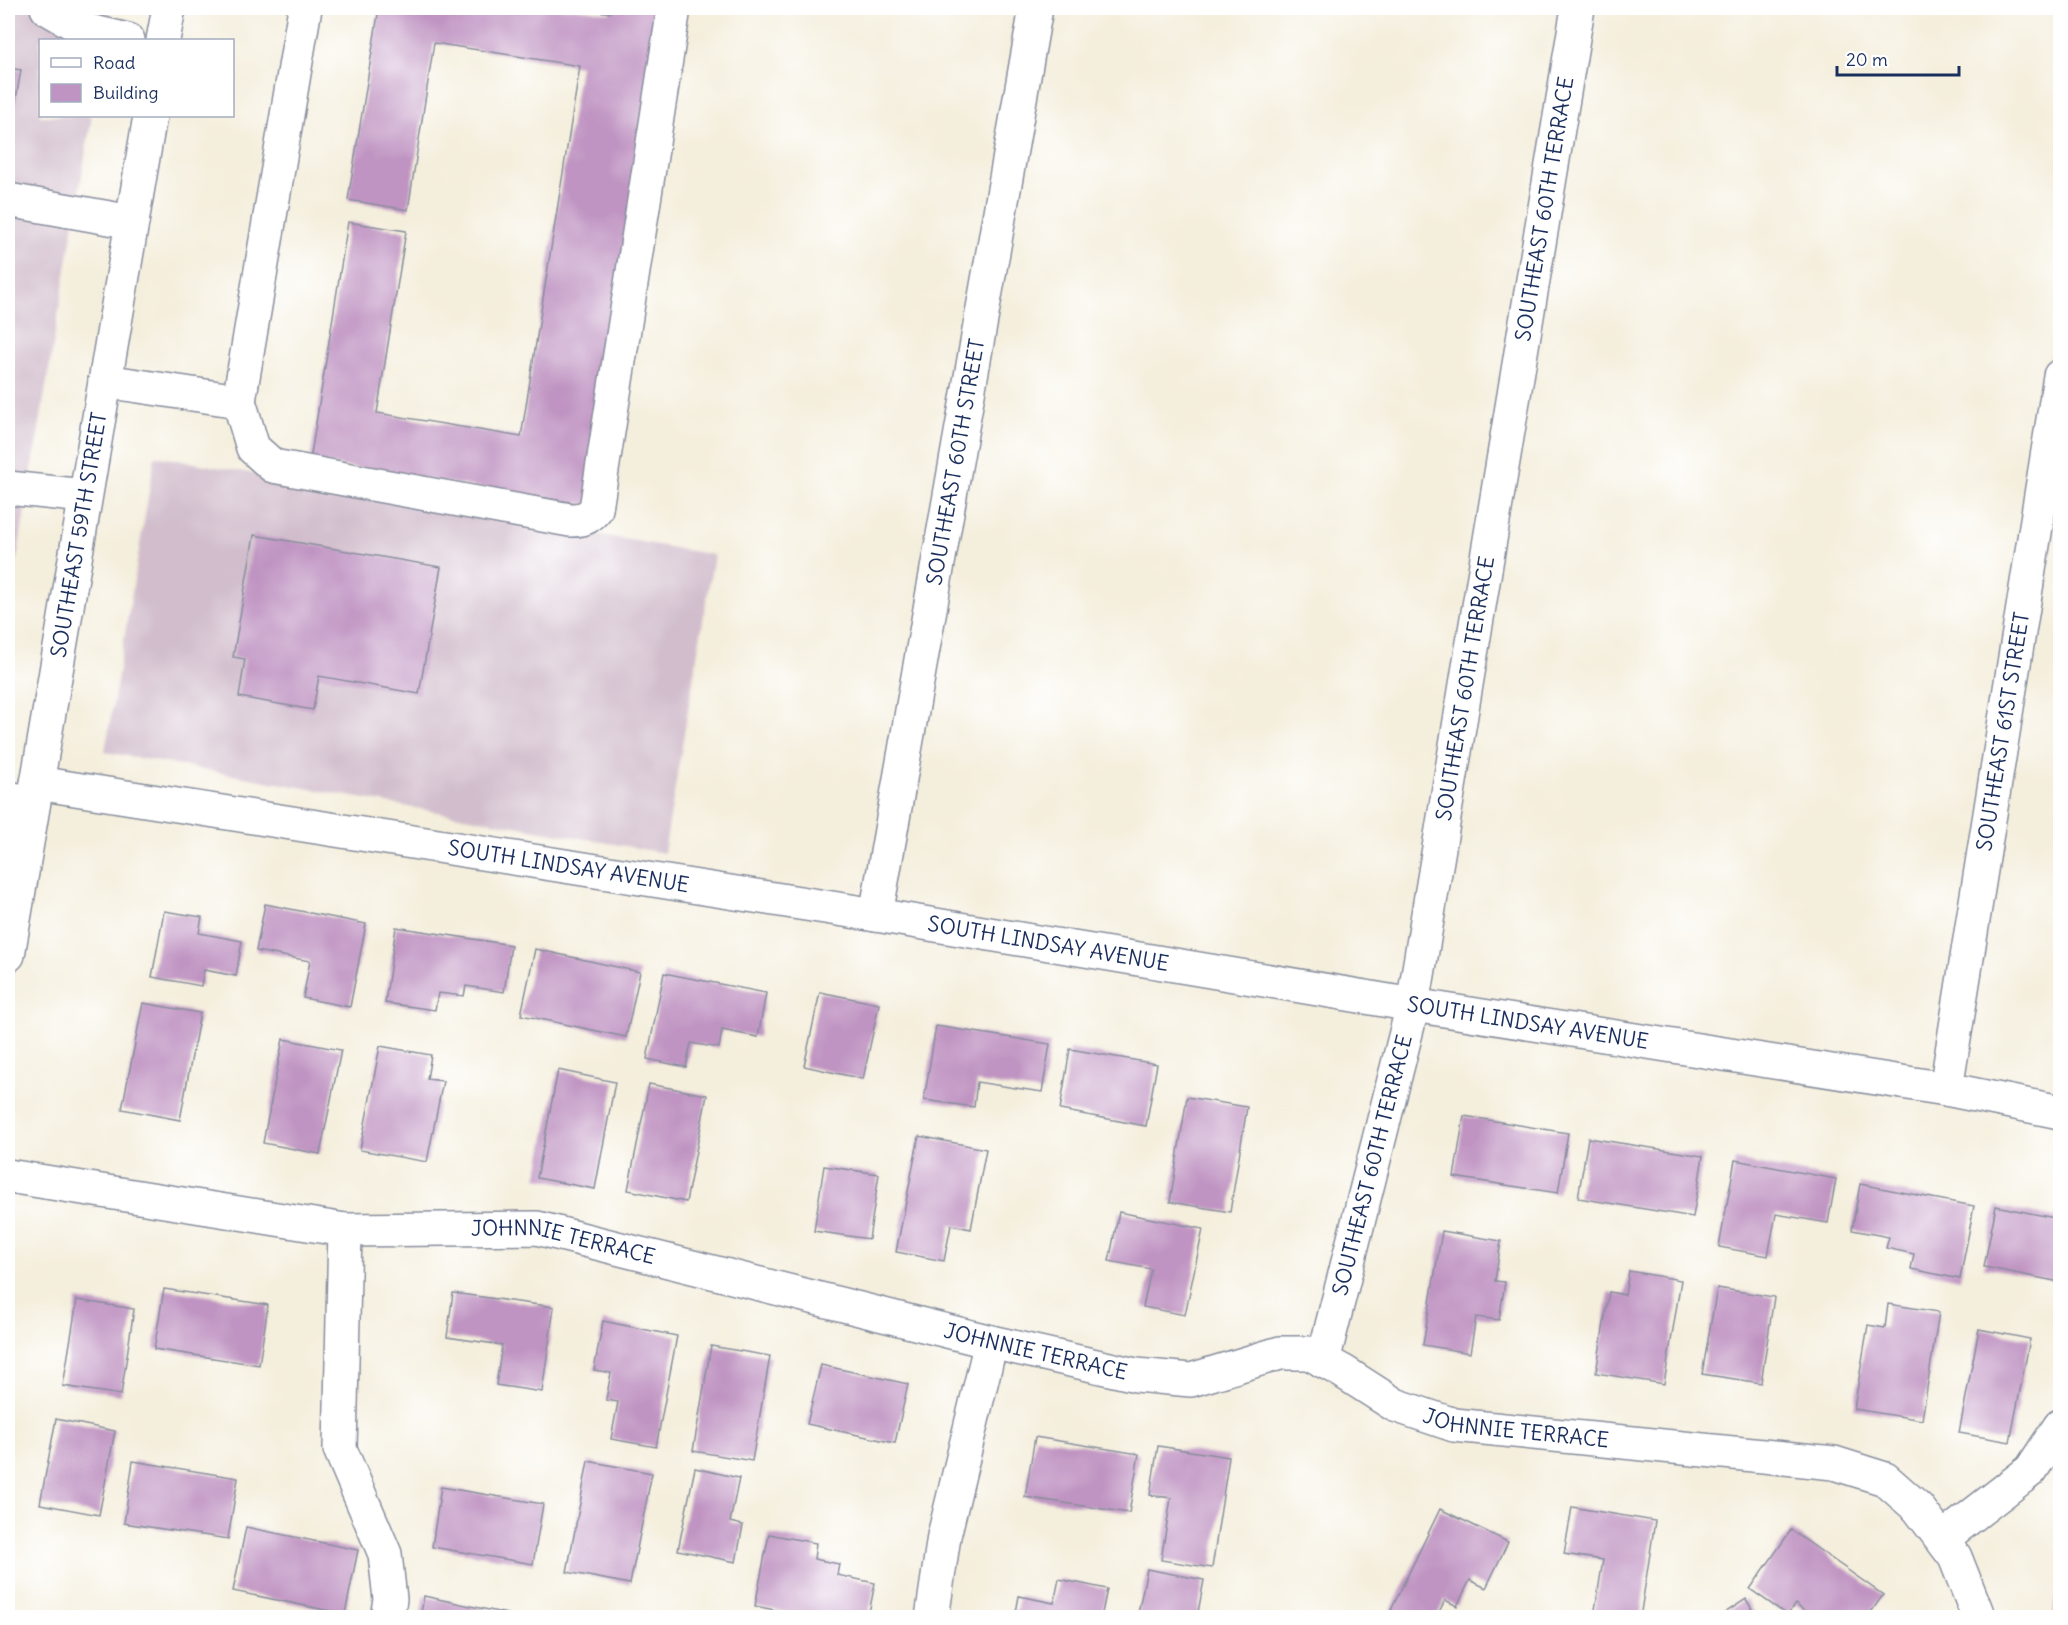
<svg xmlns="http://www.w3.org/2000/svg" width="2068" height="1625" font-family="Delius,sans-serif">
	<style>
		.industrial { fill: #d1bdcc }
		.building { fill: #c094c2 }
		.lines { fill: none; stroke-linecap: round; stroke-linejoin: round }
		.minor-casing { stroke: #888e9d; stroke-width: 36 }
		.major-casing { stroke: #888e9d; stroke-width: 36 }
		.minor { stroke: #fff; stroke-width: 33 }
		.major { stroke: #fff; stroke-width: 33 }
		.labels { text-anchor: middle; stroke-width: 5; stroke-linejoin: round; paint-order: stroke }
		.street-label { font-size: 21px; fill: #1b2f5e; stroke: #fff }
	</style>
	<rect width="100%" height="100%" fill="#fff"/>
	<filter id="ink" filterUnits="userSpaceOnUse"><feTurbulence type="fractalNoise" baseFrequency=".0167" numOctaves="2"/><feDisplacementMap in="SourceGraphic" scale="12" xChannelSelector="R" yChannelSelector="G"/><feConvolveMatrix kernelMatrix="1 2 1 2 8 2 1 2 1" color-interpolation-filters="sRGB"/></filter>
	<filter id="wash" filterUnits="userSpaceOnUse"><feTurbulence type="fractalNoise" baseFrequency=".008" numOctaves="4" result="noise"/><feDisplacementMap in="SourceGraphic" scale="24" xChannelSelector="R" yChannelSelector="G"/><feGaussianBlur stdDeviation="1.35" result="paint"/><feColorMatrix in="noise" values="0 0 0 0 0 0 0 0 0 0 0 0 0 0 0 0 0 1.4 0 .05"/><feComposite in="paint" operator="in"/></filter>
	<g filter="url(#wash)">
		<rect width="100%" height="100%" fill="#f4eedc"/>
		<g class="industrial">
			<path d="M8 8H111L105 40H40V116H92L8 611Z"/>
			<path d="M155 456 714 555 664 853 105 752Z"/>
		</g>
		<g id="blocks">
			<g class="building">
				<path d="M379 8H577L610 13 611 8H663L589 505 310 461 348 222 406 231 377 413 521 437 580 66 434 43 408 210 348 200Z"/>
				<path d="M8 68 21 70 9 140H8Z"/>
				<path d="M254 535 441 567 419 694 319 676 313 710 239 697 245 659 233 657Z"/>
				<path d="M265 904 366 924 350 1007 303 998 310 961 256 951Z"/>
				<path d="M164 911 202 917 199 933 242 941 236 976 204 970 201 986 152 977Z"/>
				<path d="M396 927 511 945 504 992 466 986 464 996 438 993 435 1010 385 1003Z"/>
				<path d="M535 949 640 972 626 1037 521 1015Z"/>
				<path d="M664 973 766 993 758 1037 722 1030 719 1048 691 1043 686 1067 647 1059Z"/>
				<path d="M820 992 879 1004 863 1079 804 1066Z"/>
				<path d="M143 1003 200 1013 180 1120 122 1109Z"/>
				<path d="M936 1026 1050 1044 1042 1092 977 1082 974 1107 924 1100Z"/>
				<path d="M283 1039 341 1050 320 1154 263 1143Z"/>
				<path d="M380 1046 431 1055 427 1079 443 1081 427 1162 360 1150Z"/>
				<path d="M1070 1049 1157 1064 1146 1126 1060 1110Z"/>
				<path d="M558 1070 615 1082 595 1189 537 1178Z"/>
				<path d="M649 1084 707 1095 686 1202 628 1190Z"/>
				<path d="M1187 1097 1247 1107 1230 1212 1170 1202Z"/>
				<path d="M1464 1116 1568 1133 1558 1193 1454 1177Z"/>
				<path d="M919 1136 986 1149 971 1229 951 1225 944 1261 896 1252Z"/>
				<path d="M1588 1138 1703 1156 1693 1217 1578 1198Z"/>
				<path d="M1735 1160 1836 1179 1828 1223 1776 1214 1768 1256 1719 1247Z"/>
				<path d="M824 1166 879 1174 869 1239 814 1231Z"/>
				<path d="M1860 1184 1974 1206 1960 1279 1911 1269 1914 1254 1886 1248 1889 1237 1852 1230Z"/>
				<path d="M1996 1206 2060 1219V1282L1984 1267Z"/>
				<path d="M1119 1212 1203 1229 1185 1315 1143 1307 1151 1269 1109 1261Z"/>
				<path d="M1442 1231 1501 1241 1495 1281 1505 1282 1499 1320 1476 1317 1470 1353 1423 1345Z"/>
				<path d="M1629 1271 1681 1280 1664 1384 1596 1373 1609 1292 1625 1295Z"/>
				<path d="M1717 1288 1774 1297 1761 1383 1702 1374Z"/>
				<path d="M164 1289 268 1305 259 1365 154 1349Z"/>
				<path d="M453 1293 554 1307 542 1392 496 1385 502 1345 447 1337Z"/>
				<path d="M77 1300 134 1309 121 1395 63 1386Z"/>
				<path d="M1888 1304 1939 1312 1922 1420 1854 1409 1868 1325 1885 1328Z"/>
				<path d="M603 1321 677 1336 656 1447 611 1439 618 1402 606 1400 611 1373 594 1370Z"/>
				<path d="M1979 1329 2030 1339 2010 1442 1959 1433Z"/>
				<path d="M711 1346 770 1356 752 1461 693 1451Z"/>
				<path d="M821 1365 908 1384 895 1443 807 1424Z"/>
				<path d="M56 1419 115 1431 99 1515 40 1504Z"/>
				<path d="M1035 1437 1139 1454 1129 1513 1025 1497Z"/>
				<path d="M1158 1446 1229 1457 1212 1568 1161 1560 1171 1498 1150 1495Z"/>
				<path d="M133 1461 238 1478 228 1539 124 1523Z"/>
				<path d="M588 1461 652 1473 630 1584 567 1572Z"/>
				<path d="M695 1468 739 1478 730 1522 743 1525 736 1562 678 1550Z"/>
				<path d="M441 1487 543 1504 533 1564 432 1547Z"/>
				<path d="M1572 1507 1655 1521 1640 1618 1594 1616 1603 1560 1564 1554Z"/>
				<path d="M1440 1509 1508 1542 1486 1588 1470 1580 1457 1606 1445 1600 1436 1618H1406L1391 1610Z"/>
				<path d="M246 1527 358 1550 345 1614 233 1591Z"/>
				<path d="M1791 1530 1883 1595 1867 1618H1828L1823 1614 1820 1618H1814L1795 1604 1787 1615 1750 1589Z"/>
				<path d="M769 1534 816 1543 814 1559 839 1564 837 1575 875 1583 868 1618H814L755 1606Z"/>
				<path d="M1147 1569 1204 1580 1197 1618H1137Z"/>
				<path d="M1059 1579 1107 1589 1101 1618H1015L1019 1596 1054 1603Z"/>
				<path d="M2059 1580 2060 1618H2053Z"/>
				<path d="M424 1596 522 1617V1618H420Z"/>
				<path d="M1746 1599 1757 1618H1717Z"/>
			</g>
		</g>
	</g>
	<g filter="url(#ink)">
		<use href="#blocks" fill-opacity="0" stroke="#888e9d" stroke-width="1.5"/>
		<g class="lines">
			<defs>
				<g id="minor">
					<path d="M47 8 85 30 128 40"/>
					<path d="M8 200 132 222"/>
					<path d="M105 381 239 401 253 448 273 466 570 520C581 520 588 519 596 509L674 8"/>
					<path d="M239 401 305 8"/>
					<path d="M8 488 85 496"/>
					<path id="s1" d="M37 783 876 915 1413 1005 1946 1089 2060 1112"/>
					<path d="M8 798 33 803"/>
					<path id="s2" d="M876 915 1036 8"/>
					<path id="s3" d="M1946 1089 2060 376"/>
					<path id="s4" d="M8 1176 345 1230 537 1228 991 1342 1136 1375 1191 1380 1280 1353H1309L1342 1371 1395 1405 1454 1425 1834 1463 1885 1479 1918 1508 1955 1557 1979 1618"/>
					<path d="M345 1230 340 1449 385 1554 390 1599 387 1618"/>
					<path id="s5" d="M1323 1361 1413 1005 1578 8"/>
					<path d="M1942 1539 2031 1470 2060 1426"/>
					<path d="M932 1618 944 1536 991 1342"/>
				</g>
				<g id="major">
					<path d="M163 40 169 8"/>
					<path id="s6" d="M8 955 150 116"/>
				</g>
			</defs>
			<use href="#minor" class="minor-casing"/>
			<use href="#major" class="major-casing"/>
			<use href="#minor" class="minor"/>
			<use href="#major" class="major"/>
		</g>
	</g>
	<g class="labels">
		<g class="street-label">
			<text dy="7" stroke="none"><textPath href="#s5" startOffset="1174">SOUTHEAST 60TH TERRACE</textPath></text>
			<text dy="7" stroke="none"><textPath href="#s2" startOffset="460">SOUTHEAST 60TH STREET</textPath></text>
			<text dy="7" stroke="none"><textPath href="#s6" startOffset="426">SOUTHEAST 59TH STREET</textPath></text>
			<text dy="7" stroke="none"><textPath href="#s5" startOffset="688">SOUTHEAST 60TH TERRACE</textPath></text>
			<text dy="7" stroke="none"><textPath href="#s3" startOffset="362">SOUTHEAST 61ST STREET</textPath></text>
			<text dy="7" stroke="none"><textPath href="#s1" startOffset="538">SOUTH LINDSAY AVENUE</textPath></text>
			<text dy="7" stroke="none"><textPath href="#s1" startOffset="1024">SOUTH LINDSAY AVENUE</textPath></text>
			<text dy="7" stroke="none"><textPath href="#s1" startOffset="1510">SOUTH LINDSAY AVENUE</textPath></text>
			<text dy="7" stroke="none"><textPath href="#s5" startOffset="202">SOUTHEAST 60TH TERRACE</textPath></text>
			<text dy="7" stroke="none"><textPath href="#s4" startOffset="561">JOHNNIE TERRACE</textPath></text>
			<text dy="7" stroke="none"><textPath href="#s4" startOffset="1047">JOHNNIE TERRACE</textPath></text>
			<text dy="7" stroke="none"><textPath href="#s4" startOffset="1552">JOHNNIE TERRACE</textPath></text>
		</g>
	</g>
	<rect width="2068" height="1625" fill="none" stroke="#fff" stroke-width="30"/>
	<rect x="39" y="39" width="195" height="78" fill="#ffffff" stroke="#a4acbf" stroke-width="1.5"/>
	<rect x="51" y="58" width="30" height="9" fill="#ffffff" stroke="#a4acbf" stroke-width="1.5"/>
	<text x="93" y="69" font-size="18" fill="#1b2f5e">Road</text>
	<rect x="51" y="84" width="30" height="18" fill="#c094c2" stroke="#a4acbf" stroke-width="1.5"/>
	<text x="93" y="99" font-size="18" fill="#1b2f5e">Building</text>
	<path d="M1837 66v9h122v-9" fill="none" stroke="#1b2f5e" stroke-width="3"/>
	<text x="1846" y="66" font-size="18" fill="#1b2f5e" stroke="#ffffff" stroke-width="4.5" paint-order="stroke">20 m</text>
</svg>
